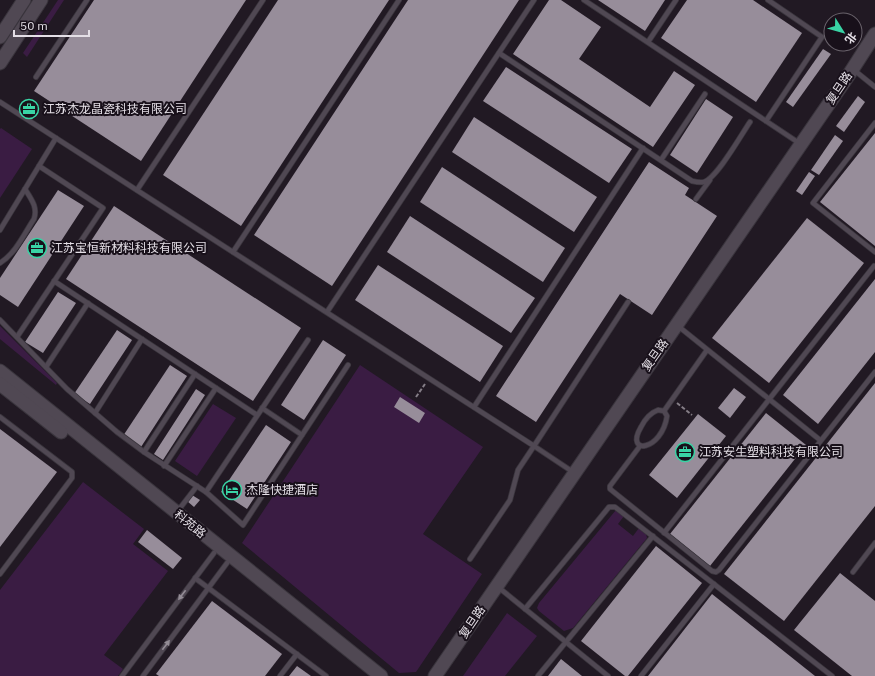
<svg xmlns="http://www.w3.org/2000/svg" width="875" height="676" font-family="'IBM Plex Sans','Noto Sans SC',sans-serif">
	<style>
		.green { fill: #3a1c43 }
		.building { fill: #978d9a }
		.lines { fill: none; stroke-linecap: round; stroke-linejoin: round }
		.lane-casing { stroke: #3a353d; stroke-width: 6 }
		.secondary-casing { stroke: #3a353d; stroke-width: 15 }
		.path { stroke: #857e87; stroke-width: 2; stroke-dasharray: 4 2; stroke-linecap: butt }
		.lane { stroke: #504853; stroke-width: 4.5 }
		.secondary { stroke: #504853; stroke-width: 13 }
		.oneway { fill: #938c95 }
		.labels { text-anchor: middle; stroke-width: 4; stroke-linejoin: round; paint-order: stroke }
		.street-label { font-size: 12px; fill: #e4dfe6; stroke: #18101a }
		.poi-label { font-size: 12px; fill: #e4dfe6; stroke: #18101a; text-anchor: start }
	</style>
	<rect width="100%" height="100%" fill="#211923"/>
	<g class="green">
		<path d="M58 0H64L27 57 23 53Z"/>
		<path d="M1 128 32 149 0 198V129Z"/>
		<path d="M0 326 57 383 56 385 0 339Z"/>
		<path d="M360 365 483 447 423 534 482 574 416 672 399 673 242 543Z"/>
		<path d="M213 404 236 418 197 476 175 461Z"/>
		<path d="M83 482 144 529 133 544 168 571 104 655 123 669 118 676H0V590Z"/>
		<path d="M616 510 624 516 618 524 633 536 639 528 646 534 647 538 573 628 564 631 539 611 537 608 539 603Z"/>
		<path d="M507 613 537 636 505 676H463Z"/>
	</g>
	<g class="building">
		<path d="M94 0H246L141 161 34 91Z"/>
		<path d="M278 0H389L241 226 163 175Z"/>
		<path d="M408 0H519L332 286 254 235Z"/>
		<path d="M549 0H561L601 27 579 59 650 107 674 71 695 85 653 147 513 54Z"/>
		<path d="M598 0H665L645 31Z"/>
		<path d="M687 0H753L802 33 756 102 661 38Z"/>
		<path d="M823 49 831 54 793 107 786 102Z"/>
		<path d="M506 67 632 149 609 183 483 101Z"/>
		<path d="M858 96 865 102 844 132 836 126Z"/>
		<path d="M706 99 733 117 697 173 670 155Z"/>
		<path d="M474 117 597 197 574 232 452 152Z"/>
		<path d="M875 133V246L820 202Z"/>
		<path d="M835 135 843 141 819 175 811 170Z"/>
		<path d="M649 162 689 188 685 195 717 216 652 315 620 294 536 422 496 396Z"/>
		<path d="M442 167 565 248 543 282 420 202Z"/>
		<path d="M809 172 815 176 802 195 796 191Z"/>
		<path d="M58 190 84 206 18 307 0 295V278Z"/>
		<path d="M114 206 301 328 253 401 66 279Z"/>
		<path d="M410 216 535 298 511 333 387 252Z"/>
		<path d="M807 218 864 263 769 383 712 338Z"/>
		<path d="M378 265 503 346 480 382 355 300Z"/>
		<path d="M875 279V352L818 424 783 395Z"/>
		<path d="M58 292 76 303 43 353 25 342Z"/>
		<path d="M117 330 132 340 90 404 74 394Z"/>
		<path d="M323 340 346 355 304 420 281 405Z"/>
		<path d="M170 365 187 376 141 447 123 436Z"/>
		<path d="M875 383V506L784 621 724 574Z"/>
		<path d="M734 388 746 397 730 418 718 408Z"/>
		<path d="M196 389 205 395 163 460 154 454Z"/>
		<path d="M400 397 425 413 419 423 394 407Z"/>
		<path d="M766 413 806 445 710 566 670 534Z"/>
		<path d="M698 414 726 436 677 498 649 475Z"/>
		<path d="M266 425 291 442 247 509 221 492Z"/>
		<path d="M0 429 57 472 0 547Z"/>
		<path d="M192 495 200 500 194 507 187 501Z"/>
		<path d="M147 530 182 558 173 569 138 542Z"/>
		<path d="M656 546 702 583 628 676H625L581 641Z"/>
		<path d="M840 573 875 601V676H852L794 630Z"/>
		<path d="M712 594 815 676H648Z"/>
		<path d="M212 601 282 654 265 676H159L156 674Z"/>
		<path d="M561 659 582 676H548Z"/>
		<path d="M297 666 311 676H289Z"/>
	</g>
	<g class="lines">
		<defs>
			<g id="lane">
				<path d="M584 0 799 143"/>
				<path d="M648 42 676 0"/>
				<path d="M499 53 692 181C696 182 700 183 704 182 717 178 741 135 750 122"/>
				<path d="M854 70 875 87"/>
				<path d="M36 77 87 0"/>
				<path d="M0 102 534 446 628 302"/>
				<path d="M766 121 822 37 768 0"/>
				<path d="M875 123 813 203 875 252"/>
				<path d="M661 160 705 94"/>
				<path d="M137 190 263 0"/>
				<path d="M696 199 710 180"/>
				<path d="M0 230 56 138"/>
				<path d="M233 252 399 0"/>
				<path d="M0 263C16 253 24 234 34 219 38 207 31 199 25 189"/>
				<path d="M54 281 257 415"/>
				<path d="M327 312 534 0"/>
				<path d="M0 320 67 389 95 413"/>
				<path d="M678 326 820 440"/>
				<path d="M17 337 103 208 39 166"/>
				<path d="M142 339 95 413 117 432 144 452 206 492 243 525 348 365"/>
				<path d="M46 367 88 303"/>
				<path d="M474 407 643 148"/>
				<path d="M262 408 302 435"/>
				<path d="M658 410 664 411 667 416C662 451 624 456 641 427 645 419 650 413 658 410Z"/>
				<path d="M664 411 707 350"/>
				<path d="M0 417 72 472V478L0 574"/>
				<path d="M640 446 610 486V489L712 571 716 572 719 570 875 372"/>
				<path d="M144 452 195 374"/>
				<path d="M164 466 216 388"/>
				<path d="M206 492 308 340"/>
				<path d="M177 512 197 486"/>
				<path d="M664 533 874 266"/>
				<path d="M470 559 510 500 518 470 534 446 573 472"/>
				<path d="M853 572 875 543"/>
				<path d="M195 578 326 676"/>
				<path d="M498 587 608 676"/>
				<path d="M525 609 609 507H615L832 676"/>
				<path d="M122 676 214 553"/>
				<path d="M143 676 227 563"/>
				<path d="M280 676 297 654"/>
				<path d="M538 676 653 536"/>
				<path d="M641 676 714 584"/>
			</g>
			<g id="secondary">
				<path d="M0 37 24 0"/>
				<path d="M0 63 41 0"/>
				<path d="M0 371 381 676"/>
				<path d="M0 384 61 432"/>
				<path d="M435 676 850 73 875 34"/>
			</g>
		</defs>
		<use href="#lane" class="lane-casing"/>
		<use href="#secondary" class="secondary-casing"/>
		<g class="path">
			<path d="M416 397 425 384"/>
			<path d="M677 403 692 415"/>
		</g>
		<use href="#lane" class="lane"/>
		<use href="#secondary" class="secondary"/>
	</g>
	<defs><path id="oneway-solid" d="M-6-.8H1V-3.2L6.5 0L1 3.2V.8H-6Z"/></defs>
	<g class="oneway">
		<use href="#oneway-solid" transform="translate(182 595) rotate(127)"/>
		<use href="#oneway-solid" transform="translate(166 645) rotate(-53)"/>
	</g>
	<defs>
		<symbol id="office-ring" viewBox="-11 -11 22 22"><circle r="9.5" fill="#18101a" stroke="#39d4a5" stroke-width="1.5"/><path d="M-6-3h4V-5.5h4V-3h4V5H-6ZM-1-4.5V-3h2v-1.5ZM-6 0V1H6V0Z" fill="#39d4a5"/></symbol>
		<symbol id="hotel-ring" viewBox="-11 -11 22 22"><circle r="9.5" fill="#18101a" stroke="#39d4a5" stroke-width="1.5"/><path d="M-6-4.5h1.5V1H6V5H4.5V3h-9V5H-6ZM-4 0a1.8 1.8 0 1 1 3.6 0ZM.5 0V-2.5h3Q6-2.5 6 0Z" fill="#39d4a5"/></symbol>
	</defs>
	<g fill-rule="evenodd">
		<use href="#office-ring" x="18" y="98" width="22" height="22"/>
		<use href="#office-ring" x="26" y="237" width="22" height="22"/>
		<use href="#office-ring" x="674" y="441" width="22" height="22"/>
		<use href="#hotel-ring" x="221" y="479" width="22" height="22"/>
	</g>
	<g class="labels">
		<g class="street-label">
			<text transform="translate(839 88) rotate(-56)" y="4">复旦路</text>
			<text transform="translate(655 355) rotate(-55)" y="4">复旦路</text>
			<text transform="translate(190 524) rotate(39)" y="4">科苑路</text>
			<text transform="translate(472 622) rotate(-56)" y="4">复旦路</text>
		</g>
		<g class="poi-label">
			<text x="43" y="113">江苏杰龙晶瓷科技有限公司</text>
			<text x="51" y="252">江苏宝恒新材料科技有限公司</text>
			<text x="699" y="456">江苏安生塑料科技有限公司</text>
			<text x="246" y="494">杰隆快捷酒店</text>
		</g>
	</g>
	<g transform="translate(843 32) rotate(127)"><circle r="19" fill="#18101a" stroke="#6a636c"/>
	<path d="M0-3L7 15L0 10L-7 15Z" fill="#39d4a5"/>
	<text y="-6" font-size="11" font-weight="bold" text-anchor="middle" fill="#e4dfe6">北</text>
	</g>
	<path d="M14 30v6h75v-6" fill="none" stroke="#e4dfe6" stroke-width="2"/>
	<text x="20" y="30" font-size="12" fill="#e4dfe6" stroke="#18101a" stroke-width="3" paint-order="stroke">50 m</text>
</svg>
